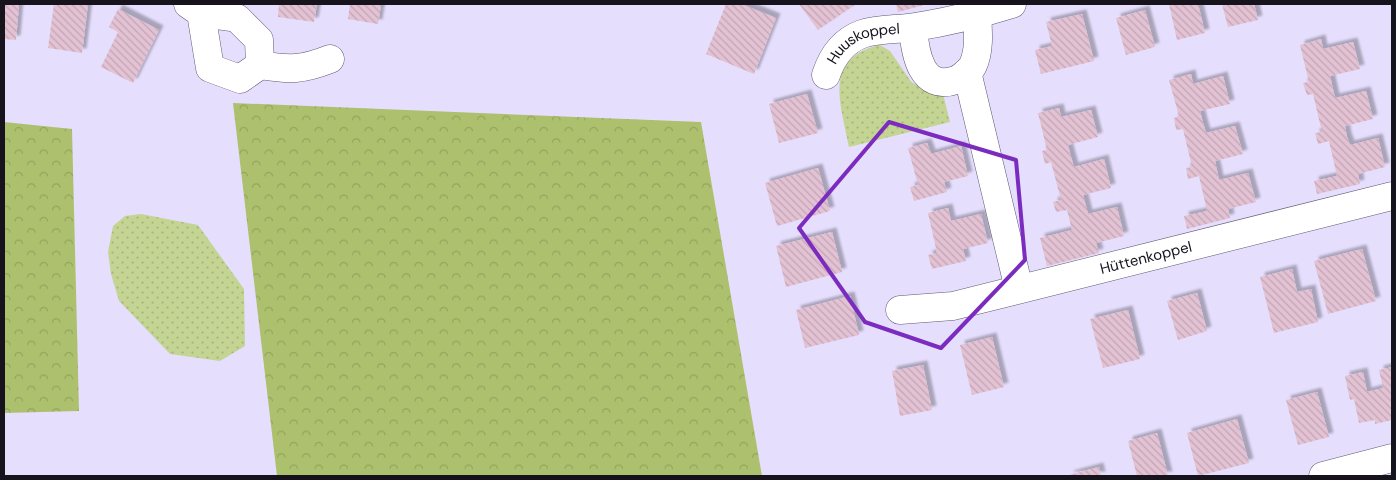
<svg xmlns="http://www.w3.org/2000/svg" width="1396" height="480" font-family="'DM Sans',sans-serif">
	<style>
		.grass { fill: url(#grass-dots) }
		.forest { fill: url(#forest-crowns) }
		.building { fill: url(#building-back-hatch); filter: url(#shadow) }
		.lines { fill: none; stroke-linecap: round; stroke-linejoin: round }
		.minor-casing { stroke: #605974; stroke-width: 29 }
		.minor { stroke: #fff; stroke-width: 28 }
		.marked { fill: none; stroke: #7b2cbf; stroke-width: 4; stroke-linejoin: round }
		.labels { text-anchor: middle; stroke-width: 4; stroke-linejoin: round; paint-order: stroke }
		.street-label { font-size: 15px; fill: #16131d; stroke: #f2eefb }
	</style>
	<defs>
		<pattern id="grass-dots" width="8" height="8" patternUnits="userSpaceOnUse" patternTransform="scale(1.25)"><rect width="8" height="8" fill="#c4d493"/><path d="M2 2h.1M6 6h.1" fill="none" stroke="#a8b57e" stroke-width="1.8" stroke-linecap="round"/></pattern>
		<pattern id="forest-crowns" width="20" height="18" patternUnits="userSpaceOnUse" patternTransform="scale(1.25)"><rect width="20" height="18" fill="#adc06d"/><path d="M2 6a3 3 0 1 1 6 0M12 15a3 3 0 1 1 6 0" fill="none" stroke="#94a45e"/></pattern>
		<pattern id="building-back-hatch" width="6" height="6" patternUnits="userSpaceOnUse" patternTransform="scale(1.25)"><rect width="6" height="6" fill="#e3c2d3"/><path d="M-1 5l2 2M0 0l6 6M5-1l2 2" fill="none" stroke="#c2a6b5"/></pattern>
		<filter id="shadow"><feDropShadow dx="4.5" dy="-4.5" stdDeviation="1" flood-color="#0004"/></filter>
	</defs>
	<rect width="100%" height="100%" fill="#e6defd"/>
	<g class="grass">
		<path d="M880 45 890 51 912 83 943 94 950 122 849 147C841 103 822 58 880 45Z"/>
		<path d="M141 214 198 225 244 289 245 346 220 361 170 354 119 301 111 274 108 252 113 226 125 216Z"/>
	</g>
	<g class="forest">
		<path d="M233 103 701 122 762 476H277Z"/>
		<path d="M4 122 72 129 79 411 4 413Z"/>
	</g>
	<g class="building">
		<path d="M4 4H19L16 40 4 39Z"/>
		<path d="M54 4H88L82 53 48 48Z"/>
		<path d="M279 4H317L314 22 278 17Z"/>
		<path d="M350 4H381L378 24 348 19Z"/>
		<path d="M726 4H741L776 18 754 74 706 54Z"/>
		<path d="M799 4H856L818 30Z"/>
		<path d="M896 4H928L898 12Z"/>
		<path d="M1169 4H1198L1205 33 1177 40Z"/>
		<path d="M1222 4H1254L1258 20 1228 27Z"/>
		<path d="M118 9 159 30 133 83 101 67 118 32 109 27Z"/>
		<path d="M1145 10 1155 47 1126 55 1116 18Z"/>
		<path d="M1082 14 1094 61 1041 74 1035 50 1052 46 1046 22Z"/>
		<path d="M1321 39 1323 49 1353 42 1360 69 1330 76 1335 98 1366 91 1373 119 1345 126 1347 137 1350 145 1378 138 1385 167 1358 174 1360 184 1317 194 1314 181 1337 176 1329 141 1318 144 1315 133 1322 132 1313 94 1307 95 1303 83 1309 82 1300 45Z"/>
		<path d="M1191 74 1193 84 1223 76 1230 104 1200 111 1203 123 1206 133 1235 126 1243 154 1215 161 1219 180 1248 173 1256 202 1228 209 1230 218 1187 229 1184 216 1207 211 1199 176 1188 179 1186 168 1192 167 1183 129 1176 130 1174 118 1179 116 1169 80Z"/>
		<path d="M807 94 818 133 779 143 769 104Z"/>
		<path d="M1059 108 1061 117 1091 110 1098 137 1068 145 1071 157 1074 167 1104 159 1111 188 1083 195 1088 214 1117 207 1124 236 1096 243 1099 253 1047 266 1040 238 1072 230 1067 210 1056 212 1053 202 1061 200 1051 162 1045 164 1042 151 1047 150 1038 113Z"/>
		<path d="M927 143 931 154 961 146 968 176 944 182 947 192 914 201 910 187 918 185 908 148Z"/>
		<path d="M818 168 830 211 777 226 765 183Z"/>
		<path d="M948 208 951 221 981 214 988 243 963 249 966 261 932 269 928 255 937 253 928 213Z"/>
		<path d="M832 232 842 272 786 287 776 246Z"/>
		<path d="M1362 249 1376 301 1328 314 1314 261Z"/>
		<path d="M1292 269 1297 292 1311 289 1318 322 1274 333 1260 277Z"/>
		<path d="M1197 293 1207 331 1178 340 1167 301Z"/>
		<path d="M850 296 859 335 805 348 796 310Z"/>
		<path d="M1128 310 1140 359 1103 368 1090 319Z"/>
		<path d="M992 337 1004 387 972 395 960 345Z"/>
		<path d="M923 365 932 410 900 416 892 371Z"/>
		<path d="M1392 367V420L1375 424V420L1359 423 1354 399 1350 400 1345 376 1363 372 1367 392 1383 388 1379 370Z"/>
		<path d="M1317 392 1329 437 1298 445 1286 400Z"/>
		<path d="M1237 419 1249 463 1198 476 1187 433Z"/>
		<path d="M1157 433 1168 476H1137L1128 441Z"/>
		<path d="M1099 467 1101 476H1070L1069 475Z"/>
	</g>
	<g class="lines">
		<defs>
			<g id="minor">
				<path d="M188 4 201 13 237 18 259 40 260 65 240 79 210 68 201 13"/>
				<path d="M913 28C915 53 921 92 956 80 961 78 971 70 973 65 980 50 978 30 977 15"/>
				<path d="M260 65C290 70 302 70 330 59"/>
				<path d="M967 72 1019 289"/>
				<path id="s1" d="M826 75C832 57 843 41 862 34 879 28 898 30 915 27 948 22 980 14 1012 4"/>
				<path id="s2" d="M900 310 953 306 1392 196"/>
				<path d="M1323 476 1392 458"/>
			</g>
		</defs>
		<use href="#minor" class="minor-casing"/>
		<use href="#minor" class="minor"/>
	</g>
	<path class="marked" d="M889 122 1016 160 1025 260 941 348 865 322 799 228Z"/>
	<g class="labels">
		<g class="street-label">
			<text dy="5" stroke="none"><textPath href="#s1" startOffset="54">Huuskoppel</textPath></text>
			<text dy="5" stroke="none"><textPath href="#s2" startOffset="252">Hüttenkoppel</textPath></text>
		</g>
	</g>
	<rect width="1396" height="480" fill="none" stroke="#16131d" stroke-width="10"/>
</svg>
